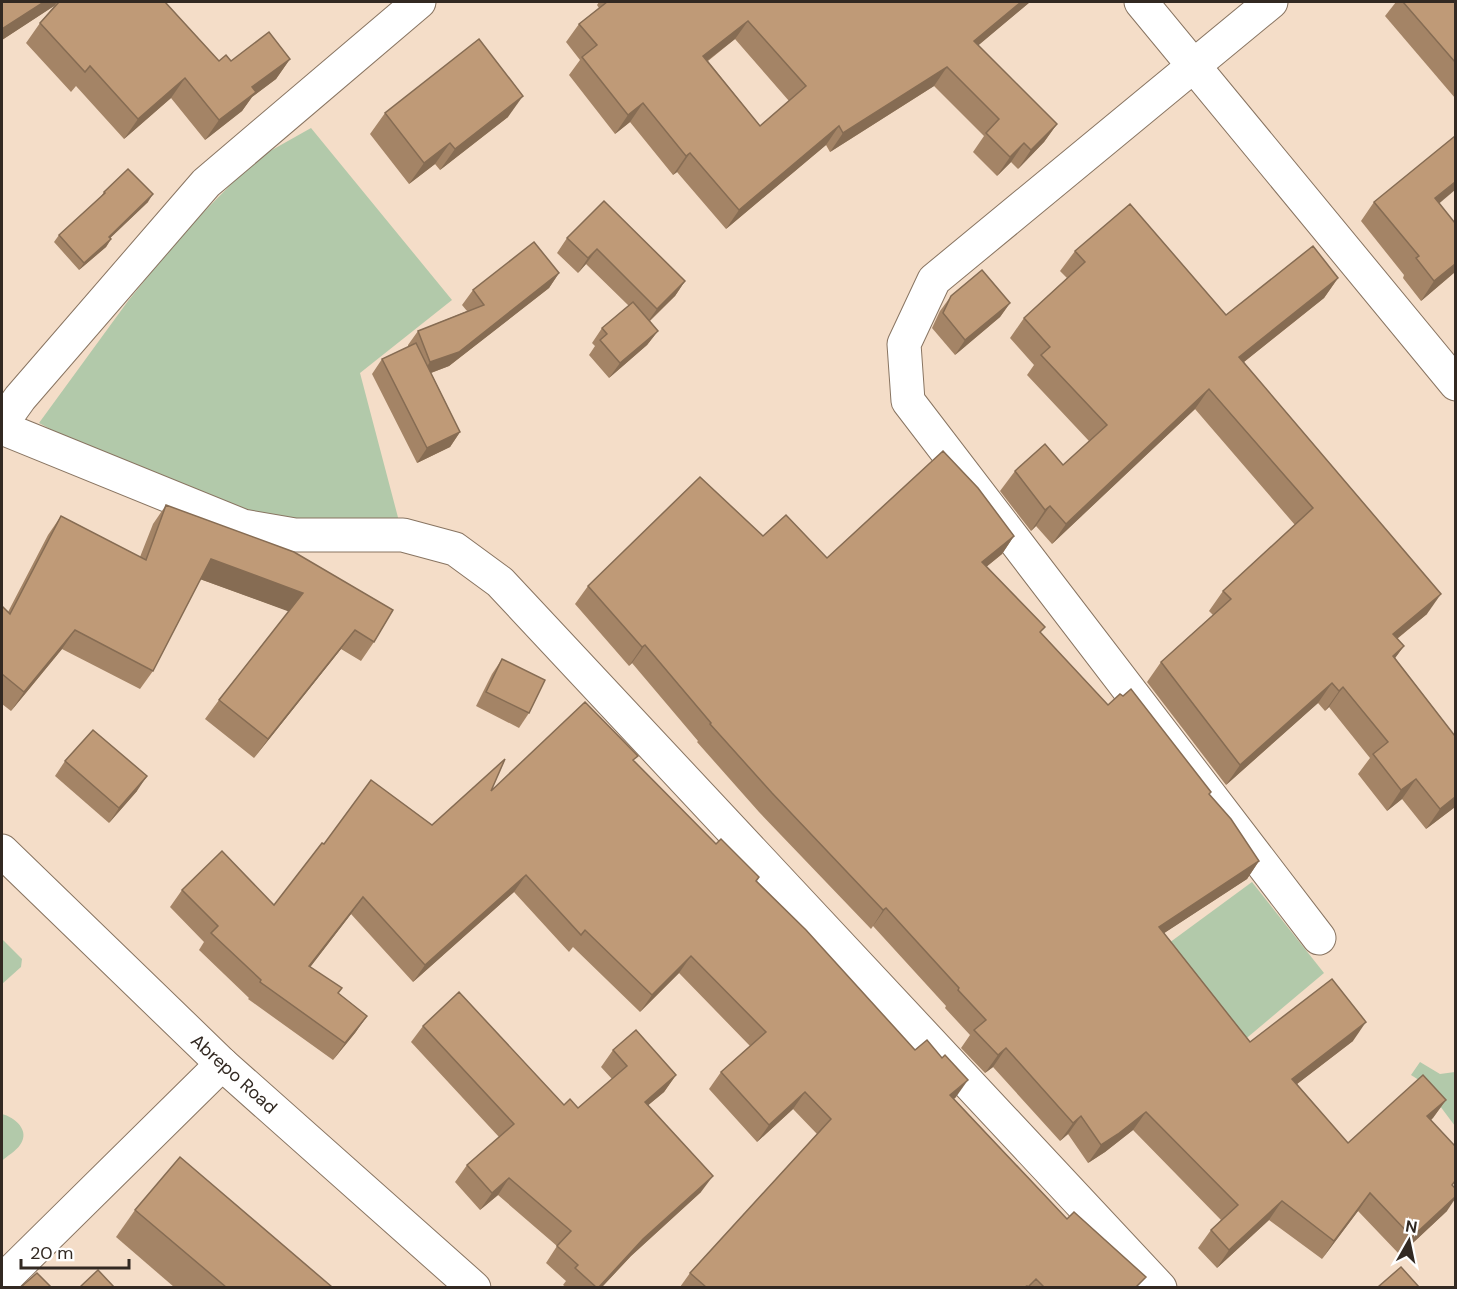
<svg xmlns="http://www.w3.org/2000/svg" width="1457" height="1289" font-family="'DM Sans',sans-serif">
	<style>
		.green { fill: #b2c9aa }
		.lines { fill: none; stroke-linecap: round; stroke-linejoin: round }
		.minor-casing { stroke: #887461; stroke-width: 35 }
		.tertiary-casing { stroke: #887461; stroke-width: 35 }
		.secondary-casing { stroke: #887461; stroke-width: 35 }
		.minor { stroke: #fff; stroke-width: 33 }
		.tertiary { stroke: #fff; stroke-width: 33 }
		.secondary { stroke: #fff; stroke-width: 33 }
		.wall { fill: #a48466; fill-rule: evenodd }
		.shaded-wall { fill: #866c53 }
		.building { fill: #bf9a77; stroke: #866c53; stroke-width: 1.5; fill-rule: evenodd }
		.labels { text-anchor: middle; stroke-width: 6; stroke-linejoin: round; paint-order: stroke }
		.street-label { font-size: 18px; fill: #322922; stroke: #fff }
	</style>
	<rect width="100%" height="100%" fill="#f4ddc8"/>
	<g class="green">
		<path d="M311 128 452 300 360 373 400 525 277 522 175 497 39 423 128 301 184 232 256 159Z"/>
		<path d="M1252 882 1324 973 1236 1047 1154 954Z"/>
		<path d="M2 939 22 959 21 967 2 984Z"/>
		<path d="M1420 1062 1440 1074 1455 1072V1126L1422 1082 1411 1075Z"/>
		<path d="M2 1114C14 1117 31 1130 20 1145 16 1151 7 1156 2 1161Z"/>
	</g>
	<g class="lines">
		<defs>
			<g id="minor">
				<path d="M1141 2 1456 384"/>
				<path d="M1271 2 934 280 904 344 908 401 1319 938"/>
				<path d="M2 428 243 526 295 535H403L455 549 500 582 1160 1288"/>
				<path d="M2 1281 222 1064"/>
			</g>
			<path id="tertiary" d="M2 423 20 398 206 183 419 2"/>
			<path id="secondary" d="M2 851 222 1064 474 1288"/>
		</defs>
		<use href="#minor" class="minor-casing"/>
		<use href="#tertiary" class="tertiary-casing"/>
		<use href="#secondary" class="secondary-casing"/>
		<use href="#minor" class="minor"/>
		<use href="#tertiary" class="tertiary"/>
		<use href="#secondary" class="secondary"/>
	</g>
	<g class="wall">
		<path d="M2 2H165L219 61 290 59 276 79 252 97 242 111 205 140 171 98 124 139 76 86 71 92 26 43 40 23 54 6 2 40Z"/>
		<path d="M599 2H1030L978 45 1057 124 1044 142 1018 169 1011 162 997 176 973 152 984 136 934 86 830 152 826 145 726 229 677 172 673 175 630 122 615 134 569 75 580 60 566 42 579 24 599 8 597 5ZM735 39 789 101 760 126 708 61Z"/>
		<path d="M1396 2H1455V98L1385 16Z"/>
		<path d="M385 113 508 117 440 170 435 164 409 184 370 134Z"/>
		<path d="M104 192 148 202 110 238 111 239 106 247 79 270 54 242 59 235 99 199Z"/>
		<path d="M1374 202 1439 204 1455 272 1421 301 1403 278 1404 275 1361 221Z"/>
		<path d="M567 238 685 281 675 296 650 321 658 331 647 345 609 378 589 355 595 346 592 343 602 328 629 306 586 264 578 273 557 253Z"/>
		<path d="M1075 251 1226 315 1338 278 1324 298 1244 362 1427 614 1397 639 1404 646 1395 658 1455 736V807L1426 829 1402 799 1387 811 1358 774 1370 758 1329 707 1325 711 1318 703 1226 785 1147 682 1161 662 1213 615 1209 611 1223 591 1295 525 1195 409 1052 544 1036 526 1031 531 1000 491 1015 471 1063 465 1089 441 1027 375 1034 365 1010 338 1024 318 1067 278 1060 271Z"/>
		<path d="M559 273 549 288 449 366 431 373 460 432 450 447 417 463 372 374 382 359 408 347V345L418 331 467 311 462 305 473 290Z"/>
		<path d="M951 296 1010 303 1000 317 955 355 932 328 940 311Z"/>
		<path d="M166 505 374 642 361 661 341 649 254 758 205 719 219 700 289 611 200 579 153 671 140 689 62 649 11 711 2 704V606L8 612 48 535 61 516 140 557 153 524Z"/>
		<path d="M763 536 827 558 1014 536 1002 554 986 567 1041 633 1108 705 1211 792 1209 795 1259 861 1247 879 1164 933 1250 1042 1353 1041 1297 1084 1348 1143 1446 1100 1431 1120 1447 1211 1400 1255 1358 1211 1322 1259 1269 1220 1217 1268 1198 1248 1211 1230 1221 1220 1133 1130 1105 1152 1088 1163 1068 1134 1060 1141 993 1067 985 1073 961 1048 970 1035 945 1008 946 1006 873 926 871 929 759 812 697 742 698 741 632 663 629 666 575 604 588 586Z"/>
		<path d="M502 659 529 713 519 728 476 706 492 674Z"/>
		<path d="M65 761 137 791 109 823 55 776Z"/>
		<path d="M634 761 716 844 759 877 756 881 956 1097 954 1099 1067 1219 1138 1287H680L690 1273 817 1134 793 1109 757 1142 709 1089 721 1072 750 1046 679 973 640 1012 573 947 569 952 514 892 413 982 351 914 310 967 338 993 367 1016 355 1033 333 1060 248 999 249 998 199 950 204 942 170 907 182 890 274 905 324 844 432 825 491 791Z"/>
		<path d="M423 1026 564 1105 578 1108 612 1079 601 1067 613 1050 676 1075 664 1092 648 1105 701 1192 631 1256 602 1287H566L563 1285 566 1281 546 1263 557 1246 498 1195 480 1210 455 1182 467 1165 499 1137 411 1042Z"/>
		<path d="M135 1210 332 1287H174L116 1237Z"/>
	</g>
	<g class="shaded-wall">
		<path d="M44 2H57L54 6 2 40V29Z"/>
		<path d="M1021 2H1030L961 60 974 41Z"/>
		<path d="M748 21 735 39 690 74 703 56Z"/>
		<path d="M290 59 276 79 252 97 242 111 205 140 219 120 252 87Z"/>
		<path d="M947 67 934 86 830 152 843 133Z"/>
		<path d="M185 78 171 98 124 139 138 119Z"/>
		<path d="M523 96 508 117 440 170 455 149Z"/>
		<path d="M643 103 630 122 615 134 628 115Z"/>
		<path d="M1057 124 1044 142 1018 169 1031 150Z"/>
		<path d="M839 126 826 145 726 229 739 210Z"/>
		<path d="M450 143 435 164 409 184 424 163Z"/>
		<path d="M1024 143 1011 162 997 176 1010 157Z"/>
		<path d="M690 153 677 172 673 175 686 156Z"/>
		<path d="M1455 182V190L1422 218 1435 198Z"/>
		<path d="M153 194 148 202 104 244 109 237Z"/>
		<path d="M111 239 106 247 79 270 84 263Z"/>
		<path d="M597 249 586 264 578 273 588 258Z"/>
		<path d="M1455 264V272L1421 301 1434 281Z"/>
		<path d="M559 273 549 288 449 366 420 377 430 362Z"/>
		<path d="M1338 278 1324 298 1225 377 1239 357Z"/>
		<path d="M685 281 675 296 647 323 657 309Z"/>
		<path d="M1010 303 1000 317 955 355 965 340Z"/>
		<path d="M658 331 647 345 609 378 620 363Z"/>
		<path d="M1209 389 1195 409 1052 544 1066 524Z"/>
		<path d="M460 432 450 447 417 463 427 448Z"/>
		<path d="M1050 506 1036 526 1031 531 1045 510Z"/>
		<path d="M1014 536 1002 554 969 581 982 562Z"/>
		<path d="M211 559 303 593 290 612 197 578Z"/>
		<path d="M1441 594 1427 614 1378 654 1393 634Z"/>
		<path d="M75 630 62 649 11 711 24 692Z"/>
		<path d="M355 630 341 649 254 758 268 739Z"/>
		<path d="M645 645 632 663 629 666 642 647Z"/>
		<path d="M1404 646 1389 666 1393 656Z"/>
		<path d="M1332 683 1318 703 1226 785 1240 765Z"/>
		<path d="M1343 687 1329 707 1325 711 1339 691Z"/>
		<path d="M147 776 137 791 109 823 119 808Z"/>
		<path d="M1416 779 1402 799 1387 811 1401 790Z"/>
		<path d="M1455 797V807L1426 829 1440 809Z"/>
		<path d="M1259 861 1247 879 1146 945 1159 927Z"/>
		<path d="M526 875 514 892 413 982 425 965Z"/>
		<path d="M363 897 351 914 298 983 309 966Z"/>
		<path d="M886 908 873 926 871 929 883 910Z"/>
		<path d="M691 956 679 973 640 1012 652 995Z"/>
		<path d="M367 1016 355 1033 333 1060 345 1043Z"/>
		<path d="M1366 1022 1353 1041 1280 1097 1292 1079Z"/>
		<path d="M1006 1048 993 1067 985 1073 998 1055Z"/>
		<path d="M676 1075 664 1092 633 1118 645 1102Z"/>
		<path d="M968 1080 956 1097 938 1112 950 1095Z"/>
		<path d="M805 1092 793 1109 757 1142 769 1125Z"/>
		<path d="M1446 1100 1433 1118 1415 1135 1427 1116Z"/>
		<path d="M1146 1112 1133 1130 1105 1152 1088 1163 1101 1145Z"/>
		<path d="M1081 1116 1068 1134 1060 1141 1073 1123Z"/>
		<path d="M713 1176 701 1192 631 1256 602 1287H599L643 1239Z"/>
		<path d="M509 1178 498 1195 480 1210 492 1193Z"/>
		<path d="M1370 1193 1358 1211 1322 1259 1334 1241Z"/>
		<path d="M1455 1197V1199L1447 1211 1400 1255 1412 1237Z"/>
		<path d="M1282 1201 1269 1220 1217 1268 1229 1250Z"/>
	</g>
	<g class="building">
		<path d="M2 2H44L2 29Z"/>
		<path d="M59 2H165L219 61 226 55 231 61 269 32 290 59 252 87 256 92 219 120 185 78 138 119 90 66 85 72 40 23Z"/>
		<path d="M607 2H1021L974 41 1057 124 1031 150 1024 143 1010 157 986 133 999 119 947 67 843 133 839 126 739 210 690 153 686 156 643 103 628 115 582 57 597 45 579 24ZM748 21 806 86 760 126 703 56Z"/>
		<path d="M1403 2H1455V62Z"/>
		<path d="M479 39 523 96 455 149 450 143 424 163 385 113Z"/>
		<path d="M1455 136V182L1435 198 1455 223V264L1434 281 1416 258 1419 256 1374 202Z"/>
		<path d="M128 169 153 194 109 237 111 239 84 263 59 235 105 193 104 192Z"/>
		<path d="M604 201 685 281 657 309 597 249 588 258 567 238Z"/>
		<path d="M1130 204 1226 315 1313 246 1338 278 1239 357 1441 594 1393 634 1404 646 1393 656 1455 736V797L1440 809 1416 779 1401 790 1373 754 1388 742 1343 687 1339 691 1332 683 1240 765 1161 662 1231 599 1223 591 1313 508 1209 389 1066 524 1050 506 1045 510 1015 471 1045 444 1063 465 1107 425 1041 355 1050 347 1024 318 1085 262 1075 251Z"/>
		<path d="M534 242 559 273 459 352 430 362 418 331 484 305 473 290Z"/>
		<path d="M982 270 1010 303 965 340 943 313 951 296Z"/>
		<path d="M633 302 658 331 620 363 600 340 607 334 602 328Z"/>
		<path d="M416 343 460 432 427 448 382 359Z"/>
		<path d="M943 451 978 488 1014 536 982 562 1045 627 1040 632 1108 705 1120 694 1123 696 1131 689 1211 792 1209 794 1231 819 1259 861 1159 927 1250 1042 1332 979 1366 1022 1292 1079 1348 1143 1423 1075 1446 1100 1427 1116 1455 1146V1181L1452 1185 1455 1188V1197L1412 1237 1370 1193 1334 1241 1282 1201 1229 1250 1211 1230 1238 1205 1146 1112 1118 1134 1101 1145 1081 1116 1073 1123 1006 1048 998 1055 974 1030 986 1020 958 990 959 988 886 908 883 910 772 793 710 724 711 723 645 645 642 647 588 586 700 477 763 536 786 515 827 558Z"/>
		<path d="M166 505 294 552 393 610 374 642 355 630 268 739 219 700 303 593 211 559 153 671 75 630 24 692 2 674V606L10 614 61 516 146 560Z"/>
		<path d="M502 659 545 680 529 713 486 692Z"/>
		<path d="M585 702 638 756 633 760 716 844 721 839 759 877 756 881 806 930 915 1050 927 1040 942 1058 945 1055 968 1080 950 1095 1067 1219 1074 1212 1146 1277 1136 1287H1044L1036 1279 1028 1287 1027 1286 1025 1287H706L690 1273 831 1119 805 1092 769 1125 721 1072 766 1032 691 956 652 995 585 930 581 935 526 875 425 965 363 897 309 966 342 988 338 993 367 1016 345 1043 260 982 261 980 211 933 218 926 182 890 222 851 274 905 322 843 324 844 371 780 432 825 505 759 491 791Z"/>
		<path d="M93 730 147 776 119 808 65 761Z"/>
		<path d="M459 992 564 1105 570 1099 578 1108 627 1066 613 1050 636 1030 676 1075 645 1102 713 1176 643 1239 599 1287H596L575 1268 578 1265 557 1246 571 1231 509 1178 492 1193 467 1165 514 1124 423 1026Z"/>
		<path d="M180 1157 332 1287H226L135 1210Z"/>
		<path d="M1401 1267 1419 1287H1378Z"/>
		<path d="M98 1270 114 1287H80Z"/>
		<path d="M37 1273 51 1287H21Z"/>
	</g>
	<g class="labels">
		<g class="street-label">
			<text transform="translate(234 1074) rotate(42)" y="6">Abrepo Road</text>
		</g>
	</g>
	<rect width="1457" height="1289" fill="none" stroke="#322922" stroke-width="6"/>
	<g transform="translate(1409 1241) rotate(9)" stroke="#ffffff" stroke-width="4.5" paint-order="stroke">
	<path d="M0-4.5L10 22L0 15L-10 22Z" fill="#322922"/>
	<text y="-9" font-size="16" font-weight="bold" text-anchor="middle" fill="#322922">N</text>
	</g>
	<path d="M21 1259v9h108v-9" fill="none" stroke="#322922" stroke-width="3"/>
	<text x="30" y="1259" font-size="18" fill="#322922" stroke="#ffffff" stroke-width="4.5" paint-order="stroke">20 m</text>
</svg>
